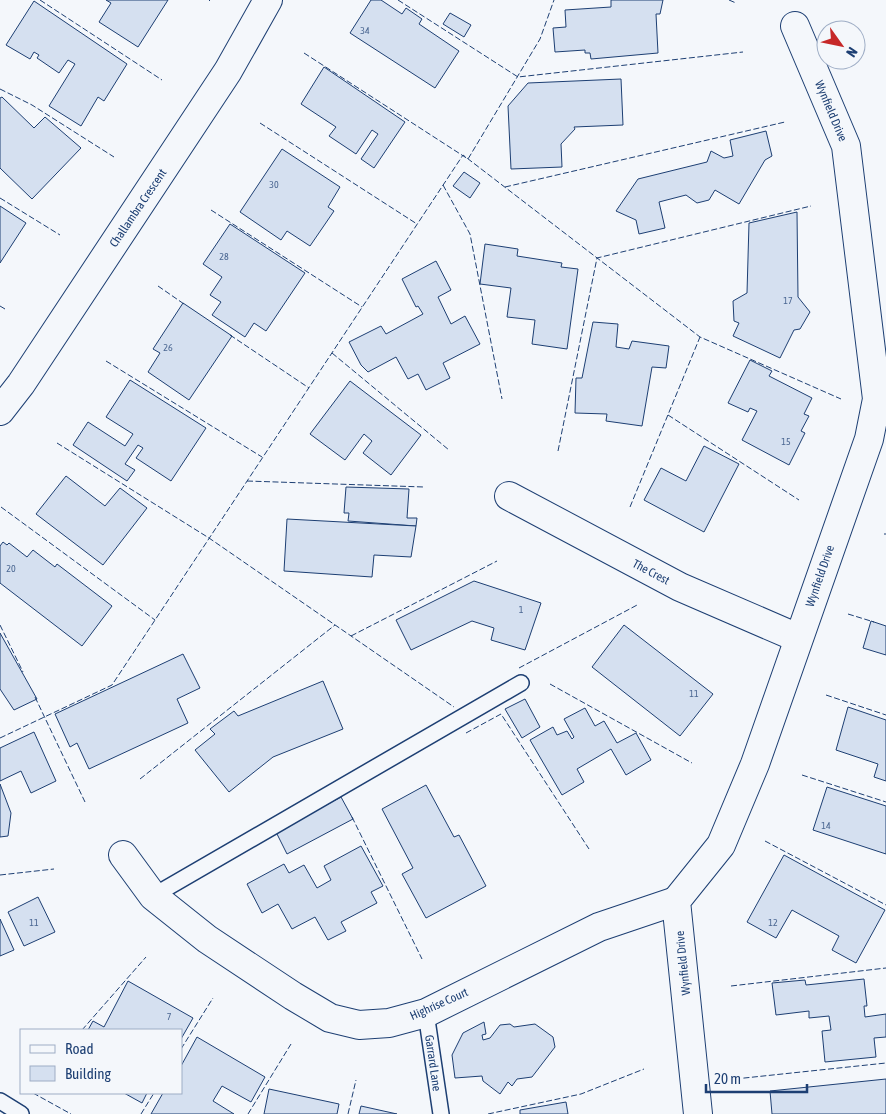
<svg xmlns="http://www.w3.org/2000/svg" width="886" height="1114" font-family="'Asap Condensed',sans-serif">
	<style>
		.building { fill: #d5e0f0; stroke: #1d3f73 }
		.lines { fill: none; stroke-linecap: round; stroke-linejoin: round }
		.service-casing { stroke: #1d3f73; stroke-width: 18 }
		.minor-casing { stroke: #1d3f73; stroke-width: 30 }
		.tertiary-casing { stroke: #1d3f73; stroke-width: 30 }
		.service { stroke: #f4f7fb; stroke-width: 15 }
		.minor { stroke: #f4f7fb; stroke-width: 28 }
		.tertiary { stroke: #f4f7fb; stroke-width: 28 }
		.fence { stroke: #1d3f73; stroke-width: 1; stroke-dasharray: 6 2.5; stroke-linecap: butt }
		.labels { text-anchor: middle; stroke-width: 4; stroke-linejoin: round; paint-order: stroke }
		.number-label { font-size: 10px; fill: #4b6792 }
		.street-label { font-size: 12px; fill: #1d3f73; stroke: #f4f7fb }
	</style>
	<rect width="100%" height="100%" fill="#f4f7fb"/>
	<g class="building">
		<path d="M106 0H168L138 47 99 22 111 3Z"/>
		<path d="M371 0H381L402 14 406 8 422 19 419 24 459 51 435 88 350 33Z"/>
		<path d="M611 0H663L660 14H656L658 53 591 59 590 53H585V50L555 52 553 28 566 27 565 10 611 7Z"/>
		<path d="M34 1 127 64 104 101 98 97 81 126 49 106 75 64 68 60 59 73 37 58 39 55 34 52 30 59 6 45Z"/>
		<path d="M450 13 471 25 464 37 443 24Z"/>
		<path d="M324 67 405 122 374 168 361 159 378 134 372 130 356 154 329 136 336 127 301 104Z"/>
		<path d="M621 79 623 125 574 127 575 129 561 144 562 167 511 169 508 106 528 83Z"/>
		<path d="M2 97 34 128 45 117 81 148 32 199 0 168V98Z"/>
		<path d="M766 131 772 156 765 160 739 204 715 190 709 200 697 203 686 195 659 202 665 228 639 234 636 220 616 211 638 179 707 162 711 151 724 158 733 156 730 140Z"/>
		<path d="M282 149 340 187 328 207 334 211 310 246 287 231 281 240 240 212Z"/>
		<path d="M464 172 480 183 470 198 453 186Z"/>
		<path d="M0 206 26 223 0 263Z"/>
		<path d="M797 212 798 297 810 312 800 329 794 330 780 358 733 336 739 323 734 321 733 301 747 293 749 223Z"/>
		<path d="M230 224 305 273 266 331 254 323 245 337 212 315 221 302 210 295 222 277 203 264Z"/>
		<path d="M485 244 518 249 517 256 562 263 561 267 578 269 567 349 532 344 535 320 507 317 511 288 480 284Z"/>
		<path d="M436 261 451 290 438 297 451 324 465 316 480 344 443 363 450 378 426 390 418 374 408 379 396 357 368 372 361 365 349 342 381 326 386 334 423 314 418 306 416 307 402 279Z"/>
		<path d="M183 303 232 336 189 400 148 372 160 353 153 349Z"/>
		<path d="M593 322 618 324 616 347 629 349 632 341 669 346 666 368 652 367 642 426 606 421 607 414 575 413 576 378H582Z"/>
		<path d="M750 360 772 371 769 376 812 398 804 414 809 416 801 431 805 433 789 465 742 440 757 411 750 408 748 412 728 403Z"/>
		<path d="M130 380 206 428 171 481 136 458 143 448 138 445 125 464 135 470 127 481 73 445 88 422 125 446 133 434 106 417Z"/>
		<path d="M350 381 421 435 391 475 363 453 372 441 364 434 345 460 310 434Z"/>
		<path d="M704 446 739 464 704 532 644 500 661 468 686 481Z"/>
		<path d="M66 476 105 506 120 488 147 508 103 565 36 514Z"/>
		<path d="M346 487 409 489 407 518H417L416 526 348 521 349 513H344Z"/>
		<path d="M287 519 416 526 411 557 374 555 372 577 284 571Z"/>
		<path d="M3 542 7 545 9 543 27 557 33 550 55 567 57 564 112 606 82 646 0 583V546Z"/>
		<path d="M474 581 541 603 525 650 491 640 494 628 472 621 411 650 396 620Z"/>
		<path d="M871 621 886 626V655L863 648Z"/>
		<path d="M624 625 713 694 680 736 592 667Z"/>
		<path d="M0 633 37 699 14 710 0 689Z"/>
		<path d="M183 654 200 688 177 699 188 723 89 769 77 743 70 747 55 714Z"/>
		<path d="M323 681 343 729 273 757 229 792 195 750 215 734 210 729 234 711 238 716Z"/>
		<path d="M525 699 540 727 522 738 505 709Z"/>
		<path d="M848 707 886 720V781L874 777 878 764 836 750Z"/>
		<path d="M585 708 595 726 604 721 617 743 636 733 651 760 626 775 611 749 577 769 584 782 562 795 530 740 553 727 557 735 567 731 572 739 574 737 564 719Z"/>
		<path d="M34 732 56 781 31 793 21 771 0 781V748Z"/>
		<path d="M0 784 11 813 8 836 0 837Z"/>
		<path d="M426 785 454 837 459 835 486 886 426 918 402 874 413 868 382 809Z"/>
		<path d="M827 787 886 806V854L813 830Z"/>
		<path d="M341 797 353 819 287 854 276 832Z"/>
		<path d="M361 846 383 886 371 892 377 903 341 922 346 931 328 940 315 917 292 929 278 904 262 913 247 884 284 864 289 873 304 865 317 888 331 880 324 866Z"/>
		<path d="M784 855 885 910 856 963 832 950 839 936 792 910 776 938 747 922Z"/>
		<path d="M38 897 55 932 24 946 8 912Z"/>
		<path d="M0 919 14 950 0 956Z"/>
		<path d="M864 979 867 1006H864L865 1017 886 1014V1037L874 1038 876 1057 825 1062 822 1031 831 1030 829 1016 809 1018V1011L776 1015 772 983 805 980 806 985Z"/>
		<path d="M128 981 193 1018 181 1039V1030H88L93 1021 104 1027Z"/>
		<path d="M484 1022 486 1034 482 1035 483 1040 490 1038 500 1025 510 1024 514 1027 535 1024 553 1037 555 1047 532 1077 517 1079 512 1086 508 1082 500 1094 483 1081 482 1076 455 1078 452 1055 463 1033Z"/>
		<path d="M197 1037 265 1077 251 1102 222 1086 213 1101 234 1114H151L163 1093H181V1066Z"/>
		<path d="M886 1079V1114H772L770 1091Z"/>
		<path d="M269 1089 339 1104 337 1114H264Z"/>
		<path d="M124 1093H147L142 1103Z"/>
		<path d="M566 1102 568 1114H520V1110Z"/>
		<path d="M361 1106 397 1114H359Z"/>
	</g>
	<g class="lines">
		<defs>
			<g id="service">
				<path d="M153 896 521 683"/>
				<path d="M426 1013 441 1114"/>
				<path d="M0 1101 21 1114"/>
			</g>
			<g id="minor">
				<path d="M509 496 680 587 798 638"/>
				<path d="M123 855 153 896 207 939 293 996 330 1018 359 1025 389 1023 426 1013 599 927 676 901"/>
				<path d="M698 1114 676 901 721 845 755 764 869 439 877 399 846 146 795 26"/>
			</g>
			<path id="tertiary" d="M0 411 21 384 228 71 268 0"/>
		</defs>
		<use href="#service" class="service-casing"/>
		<use href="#minor" class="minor-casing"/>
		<use href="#tertiary" class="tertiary-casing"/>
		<use href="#service" class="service"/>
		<use href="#minor" class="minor"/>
		<use href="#tertiary" class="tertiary"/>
		<g class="fence">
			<path d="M40 0 162 80"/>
			<path d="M209 0 210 1"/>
			<path d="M398 0 518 77 743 52"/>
			<path d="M729 0 736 3"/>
			<path d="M304 53 468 159 540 39 554 0"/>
			<path d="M0 89 32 105 114 157"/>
			<path d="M260 123 417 224"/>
			<path d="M443 185 470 234 502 399"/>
			<path d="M505 187 785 122"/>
			<path d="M0 198 60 235"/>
			<path d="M211 210 362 307"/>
			<path d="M158 286 184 304"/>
			<path d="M0 306 5 309"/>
			<path d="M230 335 309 388"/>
			<path d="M332 353 449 450"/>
			<path d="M106 361 262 457"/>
			<path d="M668 415 799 500"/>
			<path d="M57 443 209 538 454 707"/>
			<path d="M558 451 597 258 811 206"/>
			<path d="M247 481 424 487"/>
			<path d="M1 507 155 620"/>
			<path d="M630 507 700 337"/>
			<path d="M884 534H886"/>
			<path d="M848 614 874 622"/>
			<path d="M0 625 23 672"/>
			<path d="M351 636 497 561"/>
			<path d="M519 668 639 604"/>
			<path d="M550 684 692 763"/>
			<path d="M826 695 886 715"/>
			<path d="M35 697 85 802"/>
			<path d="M466 733 501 714 589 849"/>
			<path d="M0 738 112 685 463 155 700 337 841 399"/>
			<path d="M802 775 886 802"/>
			<path d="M140 779 335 625"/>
			<path d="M352 817 422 959"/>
			<path d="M765 841 886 905"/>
			<path d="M0 875 54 869"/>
			<path d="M731 986 886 968"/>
			<path d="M82 1030 146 957"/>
			<path d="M181 1049 213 998"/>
			<path d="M735 1079 886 1063"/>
			<path d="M33 1093 71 1114"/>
			<path d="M141 1114 154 1093"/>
			<path d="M248 1114 291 1044"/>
			<path d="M348 1114 356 1080"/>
			<path d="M488 1114 581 1094 644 1069"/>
		</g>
	</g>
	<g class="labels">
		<g class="number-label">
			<text x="365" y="34">34</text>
			<text x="274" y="188">30</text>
			<text x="224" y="260">28</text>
			<text x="788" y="304">17</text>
			<text x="168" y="351">26</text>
			<text x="786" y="445">15</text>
			<text x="11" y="572">20</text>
			<text x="521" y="613">1</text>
			<text x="694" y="697">11</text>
			<text x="826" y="829">14</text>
			<text x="34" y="926">11</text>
			<text x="773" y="926">12</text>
			<text x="169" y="1020">7</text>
		</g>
		<g class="street-label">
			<text transform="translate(831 111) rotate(67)" y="4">Wynfield Drive</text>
			<text transform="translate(138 208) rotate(-56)" y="4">Challambra Crescent</text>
			<text transform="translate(651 572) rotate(28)" y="4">The Crest</text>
			<text transform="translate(820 576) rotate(-71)" y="4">Wynfield Drive</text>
			<text transform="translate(683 963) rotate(-96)" y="4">Wynfield Drive</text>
			<text transform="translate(439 1004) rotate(-24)" y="4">Highrise Court</text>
			<text transform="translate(433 1063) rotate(82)" y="4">Garrard Lane</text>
		</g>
	</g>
	<rect x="20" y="1029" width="162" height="65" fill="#f4f7fb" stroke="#9eadc5"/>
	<rect x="30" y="1045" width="25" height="8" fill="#f4f7fb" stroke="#9eadc5"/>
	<text x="65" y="1054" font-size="15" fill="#1d3f73">Road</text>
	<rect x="30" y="1066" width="25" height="15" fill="#d5e0f0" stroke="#9eadc5"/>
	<text x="65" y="1079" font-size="15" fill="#1d3f73">Building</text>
	<g transform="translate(841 45) rotate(123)"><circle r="24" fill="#f4f7fb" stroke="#9eadc5"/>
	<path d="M0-4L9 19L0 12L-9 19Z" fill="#c62828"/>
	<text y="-8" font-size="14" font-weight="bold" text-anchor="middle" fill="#1d3f73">N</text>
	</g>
	<path d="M706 1084v8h101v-8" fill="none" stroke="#1d3f73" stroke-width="2.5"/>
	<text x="714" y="1084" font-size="15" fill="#1d3f73" stroke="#f4f7fb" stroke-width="4" paint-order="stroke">20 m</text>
</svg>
